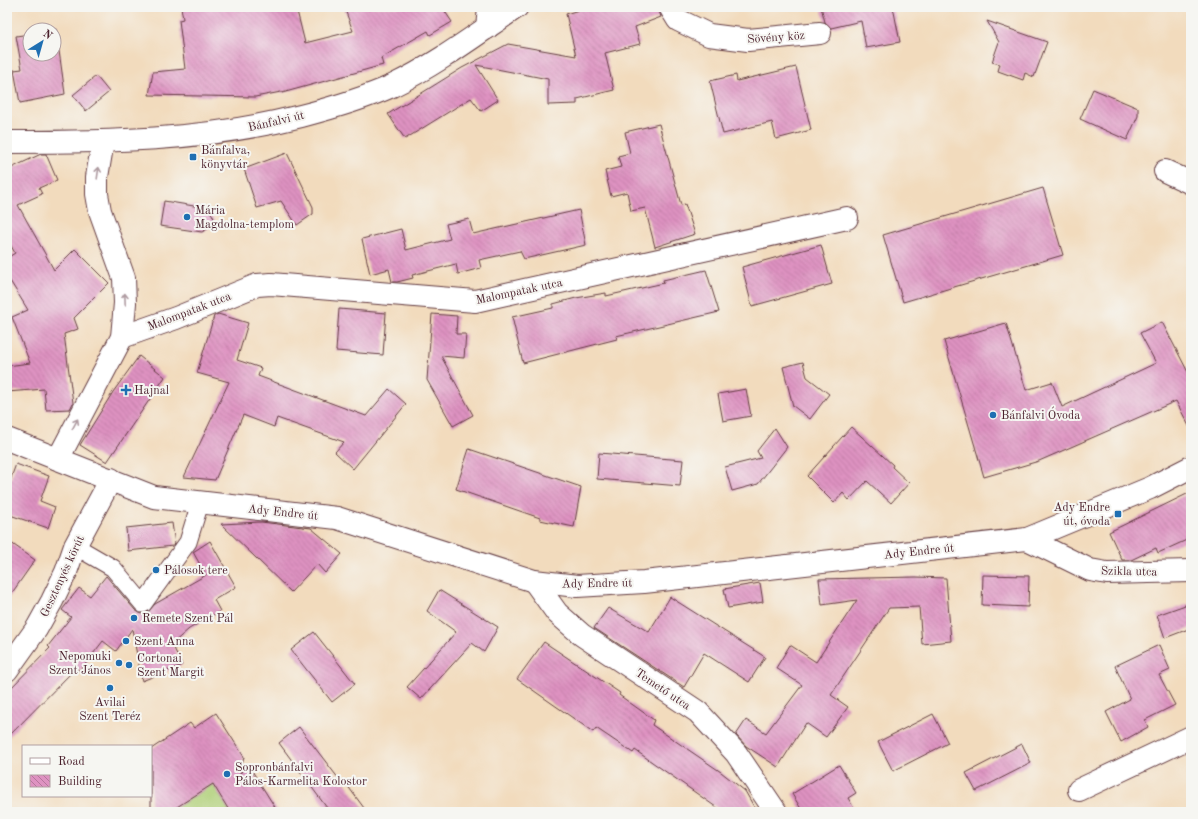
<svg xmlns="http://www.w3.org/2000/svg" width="1198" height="819" font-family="'Old Standard TT',serif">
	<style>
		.green { fill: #afcf77; stroke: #7c7751 }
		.building { fill: url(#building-back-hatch) }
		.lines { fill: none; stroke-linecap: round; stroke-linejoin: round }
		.pedestrian-casing { stroke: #633b41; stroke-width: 19 }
		.minor-casing { stroke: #633b41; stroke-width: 24 }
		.tertiary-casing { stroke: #633b41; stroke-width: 24 }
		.pedestrian { stroke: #fff; stroke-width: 17 }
		.minor { stroke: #fff; stroke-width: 22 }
		.tertiary { stroke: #fff; stroke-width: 22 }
		.oneway { stroke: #ae9aa0 }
		.poi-dot { fill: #1f6fb2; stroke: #f6f6f2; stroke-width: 1.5 }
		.labels { text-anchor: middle; stroke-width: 4; stroke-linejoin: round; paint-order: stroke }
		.street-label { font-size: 12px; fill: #4a1f2b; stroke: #f6f6f2 }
		.poi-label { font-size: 12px; fill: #4a1f2b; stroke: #f6f6f2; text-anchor: start }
	</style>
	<defs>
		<pattern id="building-back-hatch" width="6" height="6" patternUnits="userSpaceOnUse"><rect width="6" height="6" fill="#de92c1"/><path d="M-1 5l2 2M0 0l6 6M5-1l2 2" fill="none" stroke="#b6779d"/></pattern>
	</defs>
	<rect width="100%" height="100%" fill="#f6f6f2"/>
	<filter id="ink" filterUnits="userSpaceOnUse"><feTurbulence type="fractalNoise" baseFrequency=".025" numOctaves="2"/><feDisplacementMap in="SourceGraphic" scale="8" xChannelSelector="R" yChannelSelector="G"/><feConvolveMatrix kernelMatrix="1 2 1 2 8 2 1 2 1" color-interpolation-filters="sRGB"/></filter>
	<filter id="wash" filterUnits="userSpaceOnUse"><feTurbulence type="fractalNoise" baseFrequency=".012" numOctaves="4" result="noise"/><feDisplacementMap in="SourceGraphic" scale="16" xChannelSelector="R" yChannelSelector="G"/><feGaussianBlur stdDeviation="0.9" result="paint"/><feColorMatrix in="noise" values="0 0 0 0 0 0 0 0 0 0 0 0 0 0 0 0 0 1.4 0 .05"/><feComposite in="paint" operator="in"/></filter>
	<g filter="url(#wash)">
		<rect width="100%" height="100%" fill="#f2dbbd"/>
		<path class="green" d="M213 784 230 812H169Z"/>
		<g id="blocks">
			<g class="building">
				<path d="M181 7H296L305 43 353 31 344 7H442L452 22 430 35 428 31 381 58 383 65 282 93 281 92 255 97 149 95 153 72 185 69 179 20 183 19Z"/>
				<path d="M588 7H658L661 17 635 27 640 44 605 53 614 90 577 99V104L548 105V79L476 65 498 100 481 111 471 98 405 139 388 114 462 68 508 44 576 56 566 14Z"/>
				<path d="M821 7H893L900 42 866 48 861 21 831 28 825 22Z"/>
				<path d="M987 21 1047 42 1034 77 1025 73 1023 80 998 71 1000 64 992 62 999 42Z"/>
				<path d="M56 29 65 94 20 103 14 70 22 69 16 36 30 34V54H54V30H52Z"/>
				<path d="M796 67 811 130 776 139 772 122 723 134 710 81 736 75 737 81Z"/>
				<path d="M96 76 109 92 86 111 73 95Z"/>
				<path d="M1093 89 1138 108V116L1127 140 1080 119Z"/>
				<path d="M659 124 681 205 685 204 695 234 655 247 645 208 631 211 627 192 611 196 605 171 621 167 618 156 630 153 625 132Z"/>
				<path d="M287 153 313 207V214L297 225 281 201 257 208 244 169Z"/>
				<path d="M41 154H46L57 180 39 188 42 194 18 205 54 270 75 249 109 283 74 318 78 329 64 334 73 403 70 409 46 410 44 389 7 392V366L30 363 12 317 28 310 7 276V258L15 253 7 239V170Z"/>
				<path d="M1043 188 1063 255 903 302 883 235Z"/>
				<path d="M164 201 206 208 212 214 215 221 209 228 202 232 160 226Z"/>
				<path d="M579 210 586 245 524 259 520 251 479 260 481 268 458 274 456 264 412 275 413 278 397 282H392L389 269 370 274 362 239 401 229 406 250 450 239 446 224 469 219 473 234Z"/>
				<path d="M821 245 832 284 752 306 742 267Z"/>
				<path d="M706 270 719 312 616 336 617 339 523 363 512 317 553 308V304L576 298 606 293V296L664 283 663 280Z"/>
				<path d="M339 309 386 313 383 355 336 351Z"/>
				<path d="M218 314 248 323 237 360 261 368 258 376 366 416 389 389 406 404 353 469 335 452 344 442 277 418 274 427 243 415 215 480 184 477 229 382 197 373 214 316Z"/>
				<path d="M432 314 457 316 456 334H466L464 358 441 356 473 415 453 426 427 380Z"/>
				<path d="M1162 322 1191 378V430L1176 401 1039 461 984 477 944 341 1006 323 1026 390 1052 382 1062 407 1156 363 1140 333Z"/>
				<path d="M139 356 165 377 107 462 80 445 113 392Z"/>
				<path d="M803 362 807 377 829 394 810 419 793 406 783 367Z"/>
				<path d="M746 389 751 416 723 421 718 394Z"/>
				<path d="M851 427 893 465 892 467 909 483 891 503 867 481 849 500 843 493 834 503 807 476Z"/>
				<path d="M775 428 787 447 758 484 732 491 725 467 761 458 757 451Z"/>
				<path d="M469 449 581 487 574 527 540 520V518L456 489Z"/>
				<path d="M599 453 683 460 680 486 597 479Z"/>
				<path d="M16 464 49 476 40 501 55 507 48 528 7 514V489Z"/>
				<path d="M1191 492V538L1158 553 1156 548 1131 560H1122L1109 532Z"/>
				<path d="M261 522 311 528 342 554 325 573 317 564 291 592 221 524Z"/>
				<path d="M172 523 175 544 173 546 128 551 126 528Z"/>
				<path d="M7 540 35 560 7 600Z"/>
				<path d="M210 541 236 587 214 600 220 611 189 629 172 644 182 665 142 681 132 629 116 651 103 641 80 671 76 668 7 738V692L50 648 48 646 71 617 62 610 79 588 90 596 106 576 135 610 141 614 147 613 155 604 206 575 193 552Z"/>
				<path d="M983 575 1029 576 1028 607 982 605Z"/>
				<path d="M916 577 946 578 951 641 922 644 919 607 889 608 831 695 848 707 826 737 806 723 778 767 746 746 736 735 746 720 766 733 802 685 776 668 790 645 816 662 857 600 822 605 819 579Z"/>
				<path d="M760 583 763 602 728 608 724 589Z"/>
				<path d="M439 590 498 627 484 652 472 643 421 699 407 687 456 632 427 611Z"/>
				<path d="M670 597 765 657 749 682 704 653 684 687 594 628 608 608 649 632Z"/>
				<path d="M1191 603V628L1165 638 1157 615Z"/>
				<path d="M314 632 355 684 332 702 291 650Z"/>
				<path d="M544 642 620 693 619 695 654 720 652 725 721 772 745 791 757 812H723L635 750 633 753 596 728 593 732 517 679Z"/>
				<path d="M1159 645 1170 670 1159 675 1175 705 1145 720 1148 727 1121 742 1106 712 1130 699 1115 666Z"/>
				<path d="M216 713 244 757 240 773 249 766 278 812H230L213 784 169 812H151V749L190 723 194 728Z"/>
				<path d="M933 714 948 743 893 771 878 742Z"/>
				<path d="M299 727 342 783 344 781 367 812H330L279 743Z"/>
				<path d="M1022 744 1031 763 976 791 966 773Z"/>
				<path d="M839 765 856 793 848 798 856 812H803L792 794Z"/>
			</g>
		</g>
	</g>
	<g filter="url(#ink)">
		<use href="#blocks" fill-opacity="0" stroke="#633b41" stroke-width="1"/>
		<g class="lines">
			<defs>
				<path id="pedestrian" d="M75 546 113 568 143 604 188 542 200 503"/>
				<g id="minor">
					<path d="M670 7 678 20 709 35 748 40 820 33"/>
					<path d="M487 28 489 7"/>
					<path d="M1165 171 1191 183"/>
					<path d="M122 337 176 318 257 285 271 284 475 301 847 218"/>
					<path d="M7 439 154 497 337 518 534 581 577 586 644 582 1027 539 1150 488 1191 467"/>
					<path d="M58 459 122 337 125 303 124 278 100 211 97 194V177L103 141"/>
					<path d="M1027 539 1090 570 1107 573 1191 571"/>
					<path d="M534 581 557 613 582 635 698 712 736 753 776 812"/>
					<path d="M7 670 37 628 52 601 66 572 75 546 111 479"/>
					<path d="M1079 790 1191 737"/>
				</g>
				<path id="tertiary" d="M7 142C107 142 203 141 301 116 332 108 363 99 392 86 436 65 477 34 517 7"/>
			</defs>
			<use href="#pedestrian" class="pedestrian-casing"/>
			<use href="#minor" class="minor-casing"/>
			<use href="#tertiary" class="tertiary-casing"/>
			<use href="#pedestrian" class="pedestrian"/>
			<use href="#minor" class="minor"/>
			<use href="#tertiary" class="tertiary"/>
		</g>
		<defs><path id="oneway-shaft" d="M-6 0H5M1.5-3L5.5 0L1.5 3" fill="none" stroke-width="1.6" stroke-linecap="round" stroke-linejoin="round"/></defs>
		<g class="oneway">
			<use href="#oneway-shaft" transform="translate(98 173) rotate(-82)"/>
			<use href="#oneway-shaft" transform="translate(125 299) rotate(-92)"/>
			<use href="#oneway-shaft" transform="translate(75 424) rotate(-62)"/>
		</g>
	</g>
	<g class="poi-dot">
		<rect x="189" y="153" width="8" height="8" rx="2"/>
		<circle cx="187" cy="217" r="4"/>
		<path d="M124 384h4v4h4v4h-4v4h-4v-4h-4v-4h4z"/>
		<circle cx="993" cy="415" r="4"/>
		<rect x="1114" y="510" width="8" height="8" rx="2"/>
		<circle cx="156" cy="570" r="4"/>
		<circle cx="134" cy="618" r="4"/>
		<circle cx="126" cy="641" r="4"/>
		<circle cx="119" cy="663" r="4"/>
		<circle cx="129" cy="665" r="4"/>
		<circle cx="110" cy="688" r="4"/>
		<circle cx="227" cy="774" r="4"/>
	</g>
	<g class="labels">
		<g class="street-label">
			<text transform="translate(776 37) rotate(-4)" y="4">Sövény köz</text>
			<text transform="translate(276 121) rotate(-13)" y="4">Bánfalvi út</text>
			<text transform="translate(519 291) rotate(-12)" y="4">Malompatak utca</text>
			<text transform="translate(189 311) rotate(-21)" y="4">Malompatak utca</text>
			<text transform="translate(283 512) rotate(6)" y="4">Ady Endre út</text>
			<text transform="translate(919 551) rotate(-6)" y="4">Ady Endre út</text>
			<text transform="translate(1129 571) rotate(1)" y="4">Szikla utca</text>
			<text transform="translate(62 576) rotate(-65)" y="4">Gesztenyés körút</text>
			<text transform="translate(597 583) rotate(-1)" y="4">Ady Endre út</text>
			<text transform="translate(663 689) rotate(34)" y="4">Temető utca</text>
		</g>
		<g class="poi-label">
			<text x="201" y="154">Bánfalva,<tspan x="201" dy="14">könyvtár</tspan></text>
			<text x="195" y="214">Mária<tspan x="195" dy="14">Magdolna-templom</tspan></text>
			<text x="134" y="394">Hajnal</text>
			<text x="1001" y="419">Bánfalvi Óvoda</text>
			<text x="1110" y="511" text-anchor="end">Ady Endre<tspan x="1110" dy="14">út, óvoda</tspan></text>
			<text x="164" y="574">Pálosok tere</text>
			<text x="142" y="622">Remete Szent Pál</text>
			<text x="134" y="645">Szent Anna</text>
			<text x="111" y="660" text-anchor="end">Nepomuki<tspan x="111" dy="14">Szent János</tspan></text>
			<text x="137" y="662">Cortonai<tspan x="137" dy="14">Szent Margit</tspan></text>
			<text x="110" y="706" text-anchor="middle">Avilai<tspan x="110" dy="14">Szent Teréz</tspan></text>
			<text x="235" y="771">Sopronbánfalvi<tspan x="235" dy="14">Pálos-Karmelita Kolostor</tspan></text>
		</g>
	</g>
	<rect width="1198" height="819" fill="none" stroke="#f6f6f2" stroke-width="24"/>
	<rect x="22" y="745" width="130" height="52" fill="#f6f6f2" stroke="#b1a0a2"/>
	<rect x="30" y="758" width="20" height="6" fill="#ffffff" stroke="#b1a0a2"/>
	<text x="58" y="765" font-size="12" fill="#4a1f2b">Road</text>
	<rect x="30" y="775" width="20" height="12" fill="url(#building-back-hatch)" stroke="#b1a0a2"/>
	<text x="58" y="785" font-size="12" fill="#4a1f2b">Building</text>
	<g transform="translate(42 42) rotate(37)"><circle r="19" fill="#f6f6f2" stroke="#b1a0a2"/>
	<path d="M0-3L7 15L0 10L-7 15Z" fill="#1f6fb2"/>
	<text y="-6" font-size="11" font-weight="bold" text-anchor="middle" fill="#4a1f2b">N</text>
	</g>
</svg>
